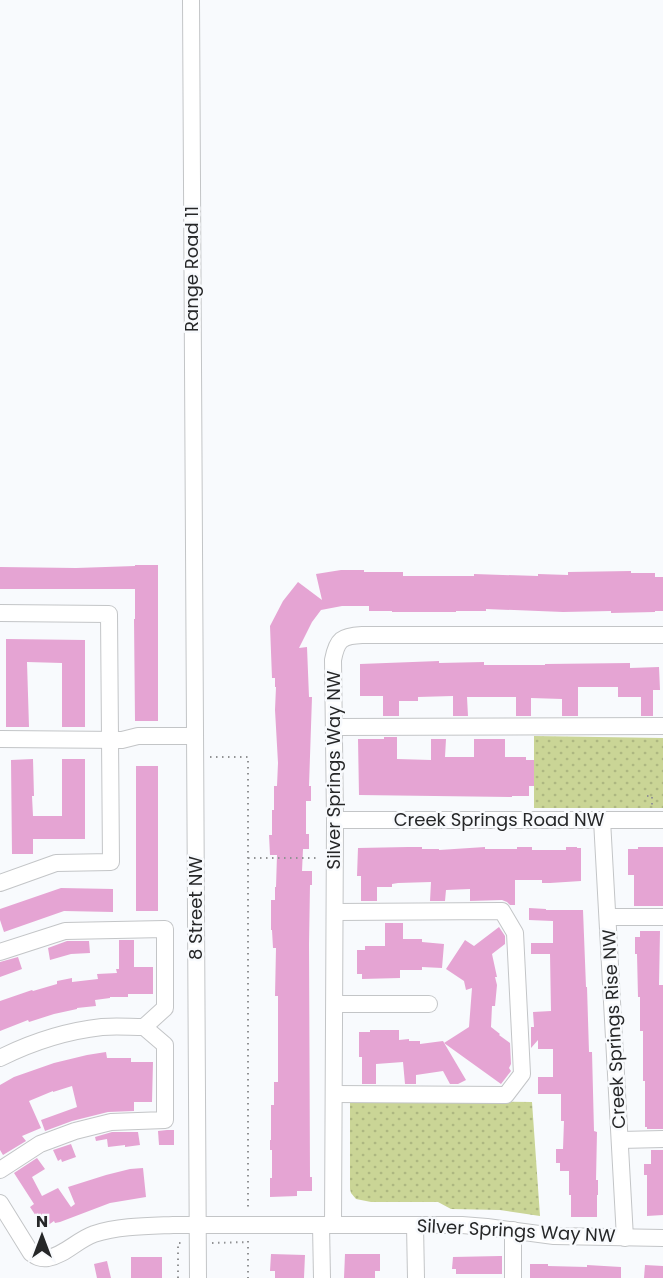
<svg xmlns="http://www.w3.org/2000/svg" width="663" height="1278" font-family="Poppins,sans-serif">
	<style>
		.park { fill: url(#park-dots) }
		.building { fill: #e5a4d3 }
		.lines { fill: none; stroke-linecap: round; stroke-linejoin: round }
		.minor-casing { stroke: #c3c5c7; stroke-width: 18 }
		.path { stroke: #919294; stroke-width: 2; stroke-dasharray: 1.5 4.5; stroke-linecap: butt }
		.minor { stroke: #fff; stroke-width: 16 }
		.labels { text-anchor: middle; stroke-width: 5; stroke-linejoin: round; paint-order: stroke }
		.street-label { font-size: 18px; fill: #262728; stroke: #f8fafd }
	</style>
	<defs>
		<pattern id="park-dots" width="8" height="8" patternUnits="userSpaceOnUse" patternTransform="scale(1.5)"><rect width="8" height="8" fill="#cad596"/><path d="M2 2h.1M6 6h.1" fill="none" stroke="#adb781" stroke-width="1.8" stroke-linecap="round"/></pattern>
	</defs>
	<rect width="100%" height="100%" fill="#f8fafd"/>
	<g class="park">
		<path d="M534 736 663 738V808H534Z"/>
		<path d="M350 1101 532 1102 540 1216 500 1210 451 1209 438 1202H371L356 1199 351 1193 350 1189Z"/>
	</g>
	<g class="building">
		<path d="M135 565H158V721H135L134 619H135V589H0V567L76 568 135 566Z"/>
		<path d="M341 570H364V572H403V576H474V574L538 576V574L568 575V572L631 571V573H655V577H663V611H655V612L611 613V611L563 612 486 609V611H456V612H392V611H369V606H342L321 610 312 622 299 648 307 647 309 697H312L309 786H311V801H306V834H309V849H303L302 871H312V885H310L309 944 310 1177H312V1191H297V1196L270 1197V1178H272V1150H270V1140H271V1105H274V1082H278V996H275L276 948H273L272 930H271V900H275V887H276L277 855H270L269 835H272V810H274V786H277L278 763 275 710 276 687H275V678H272L270 626 283 601 298 582 322 600 316 574Z"/>
		<path d="M6 639 85 640V727H62V663L27 662 29 727H6Z"/>
		<path d="M439 661V663L484 662V665H545V664L630 663V668L659 667 660 690H653V716H641V697H618V687H578V716H562V699L531 698V716H516V697H467L468 716H453V696L418 697V701H399V716H383V696H360V664Z"/>
		<path d="M384 737H397V759L431 760V739H446L445 757H474V739H505V757H526V760H534V786H529V796H512V797L359 795 358 739H384Z"/>
		<path d="M33 759 34 796H32L33 816H62V759H85V839H33V854H12L11 760Z"/>
		<rect x="136" y="766" width="22" height="145"/>
		<path d="M408 847H422V849H439V850L485 847V849H517V847H532V850H566V847H577V848H581V881L550 883H542V880H515V905H510L507 902 502 900 470 901V889L446 890 445 901H430L431 882 398 883 392 884V887H377V901H361V876H357L358 848Z"/>
		<path d="M638 847H663V906H634V875H628V849H638Z"/>
		<path d="M61 888 113 889V912L64 911 4 932 0 920V909Z"/>
		<path d="M529 908 546 909V910H583L586 987H587L589 1052H592L594 1131 597 1132 596 1180H598V1195H597V1217H571V1195H569V1171H560V1163H556V1149H563L564 1121H561V1094H538V1077H553V1049H538V1040L531 1048V1027H534L533 1012 551 1011 550 954H531V943H553V921L529 920Z"/>
		<path d="M385 923H403V939H422V942L444 944 442 968 422 967V970H400V978L362 979V974H357V950H365V946H385Z"/>
		<path d="M499 927 505 936V944L492 954 497 977H495L497 985 495 1006H492L491 1027 500 1034 499 1035 510 1043 511 1064 509 1068 511 1071 501 1084 444 1043 469 1027 472 988 466 990 464 981 446 969 465 940 474 946Z"/>
		<path d="M640 931H660L659 985H663V1129H647V1127H645V1081H643V1031H640V997H638L637 954H635V937H640Z"/>
		<path d="M119 940H134V967H153V994H128V997H110V998L95 1000 96 1006 77 1008V1009L54 1014 29 1022 28 1020 0 1031V1001L32 990 33 991 57 984V981L72 978V982L98 979 97 974 117 973 116 969H119Z"/>
		<path d="M67 941H89L90 953 71 954 50 960 48 948Z"/>
		<path d="M18 957 22 969 0 977V962Z"/>
		<path d="M370 1030H399V1040L409 1039V1041H420V1044L443 1041 466 1080 458 1084H450L443 1071 416 1075V1084H405L403 1062 376 1064V1084H362V1057H359V1032H370Z"/>
		<path d="M106 1052 107 1058H131V1062H153L152 1102H134V1111L108 1112 72 1121 45 1131 41 1120 77 1107 72 1086 53 1092V1091L29 1101 41 1128 22 1136 26 1141 3 1155 0 1150V1085L14 1077 54 1063 87 1055Z"/>
		<path d="M167 1130H174V1145H159L158 1131Z"/>
		<path d="M112 1132H138L140 1145 125 1147V1145L108 1147 107 1139 96 1141 95 1137Z"/>
		<path d="M71 1144 76 1157 62 1162 61 1159 58 1161 53 1150Z"/>
		<path d="M651 1150H663V1215L647 1216V1175H644V1164H651Z"/>
		<path d="M37 1158 45 1169 32 1177 42 1196 58 1188 71 1207 75 1204 68 1187 106 1175 130 1169 143 1168 146 1197 110 1203 60 1222 55 1223 54 1221 44 1228 30 1207 34 1204 14 1173Z"/>
		<path d="M271 1254 305 1255 304 1278H275V1271H270Z"/>
		<path d="M345 1254H380V1271H375V1278H344Z"/>
		<path d="M500 1256H502V1274H456V1269H452L453 1257Z"/>
		<rect x="131" y="1257" width="31" height="21"/>
		<path d="M107 1261 111 1278H97L94 1264Z"/>
		<path d="M530 1264H548V1266L587 1267V1265L621 1267V1278H530Z"/>
		<path d="M645 1265 663 1266V1278H644Z"/>
	</g>
	<g class="lines">
		<defs>
			<g id="minor">
				<path d="M191 0 198 1278"/>
				<path d="M0 613 109 614 111 862 56 863 0 883"/>
				<path d="M334 727 663 726"/>
				<path d="M0 739 122 740 138 736H195"/>
				<path d="M335 820H663"/>
				<path d="M602 820 625 1238"/>
				<path d="M608 917H663"/>
				<path d="M0 952 65 931 165 929V1008L144 1027 165 1045V1120L111 1122 75 1131 40 1144 0 1170"/>
				<path d="M335 1004H429"/>
				<path d="M0 1058C32 1042 66 1031 102 1027 116 1026 130 1027 144 1027"/>
				<path d="M334 1094 506 1095 522 1074 515 933 502 911 335 912"/>
				<path d="M620 1140 663 1139"/>
				<path d="M0 1203 31 1253C37 1257 40 1259 48 1258 65 1255 77 1240 94 1234 119 1226 147 1226 173 1225H462L487 1227 554 1236 663 1238"/>
				<path d="M321 1225 322 1278"/>
				<path d="M333 1225 335 820 333 660C337 639 342 636 362 635H663"/>
				<path d="M415 1225 416 1278"/>
				<path d="M513 1230V1278"/>
			</g>
		</defs>
		<use href="#minor" class="minor-casing"/>
		<g class="path">
			<path d="M210 757H248V1211"/>
			<path d="M647 796H652V806"/>
			<path d="M248 858H320"/>
			<path d="M248 1241V1278"/>
			<path d="M212 1243 248 1242"/>
			<path d="M178 1278V1243H182"/>
		</g>
		<use href="#minor" class="minor"/>
	</g>
	<g class="labels">
		<g class="street-label">
			<text transform="translate(192 269) rotate(-90)" y="6">Range Road 11</text>
			<text transform="translate(334 770) rotate(-90)" y="6">Silver Springs Way NW</text>
			<text x="499" y="826">Creek Springs Road NW</text>
			<text transform="translate(196 908) rotate(-90)" y="6">8 Street NW</text>
			<text transform="translate(614 1029) rotate(-93)" y="6">Creek Springs Rise NW</text>
			<text transform="translate(516 1231) rotate(3)" y="6">Silver Springs Way NW</text>
		</g>
	</g>
	<g transform="translate(42 1236)" stroke="#f8fafd" stroke-width="4.5" paint-order="stroke">
	<path d="M0-4.5L10 22L0 15L-10 22Z" fill="#262728"/>
	<text y="-9" font-size="16" font-weight="bold" text-anchor="middle" fill="#262728">N</text>
	</g>
</svg>
